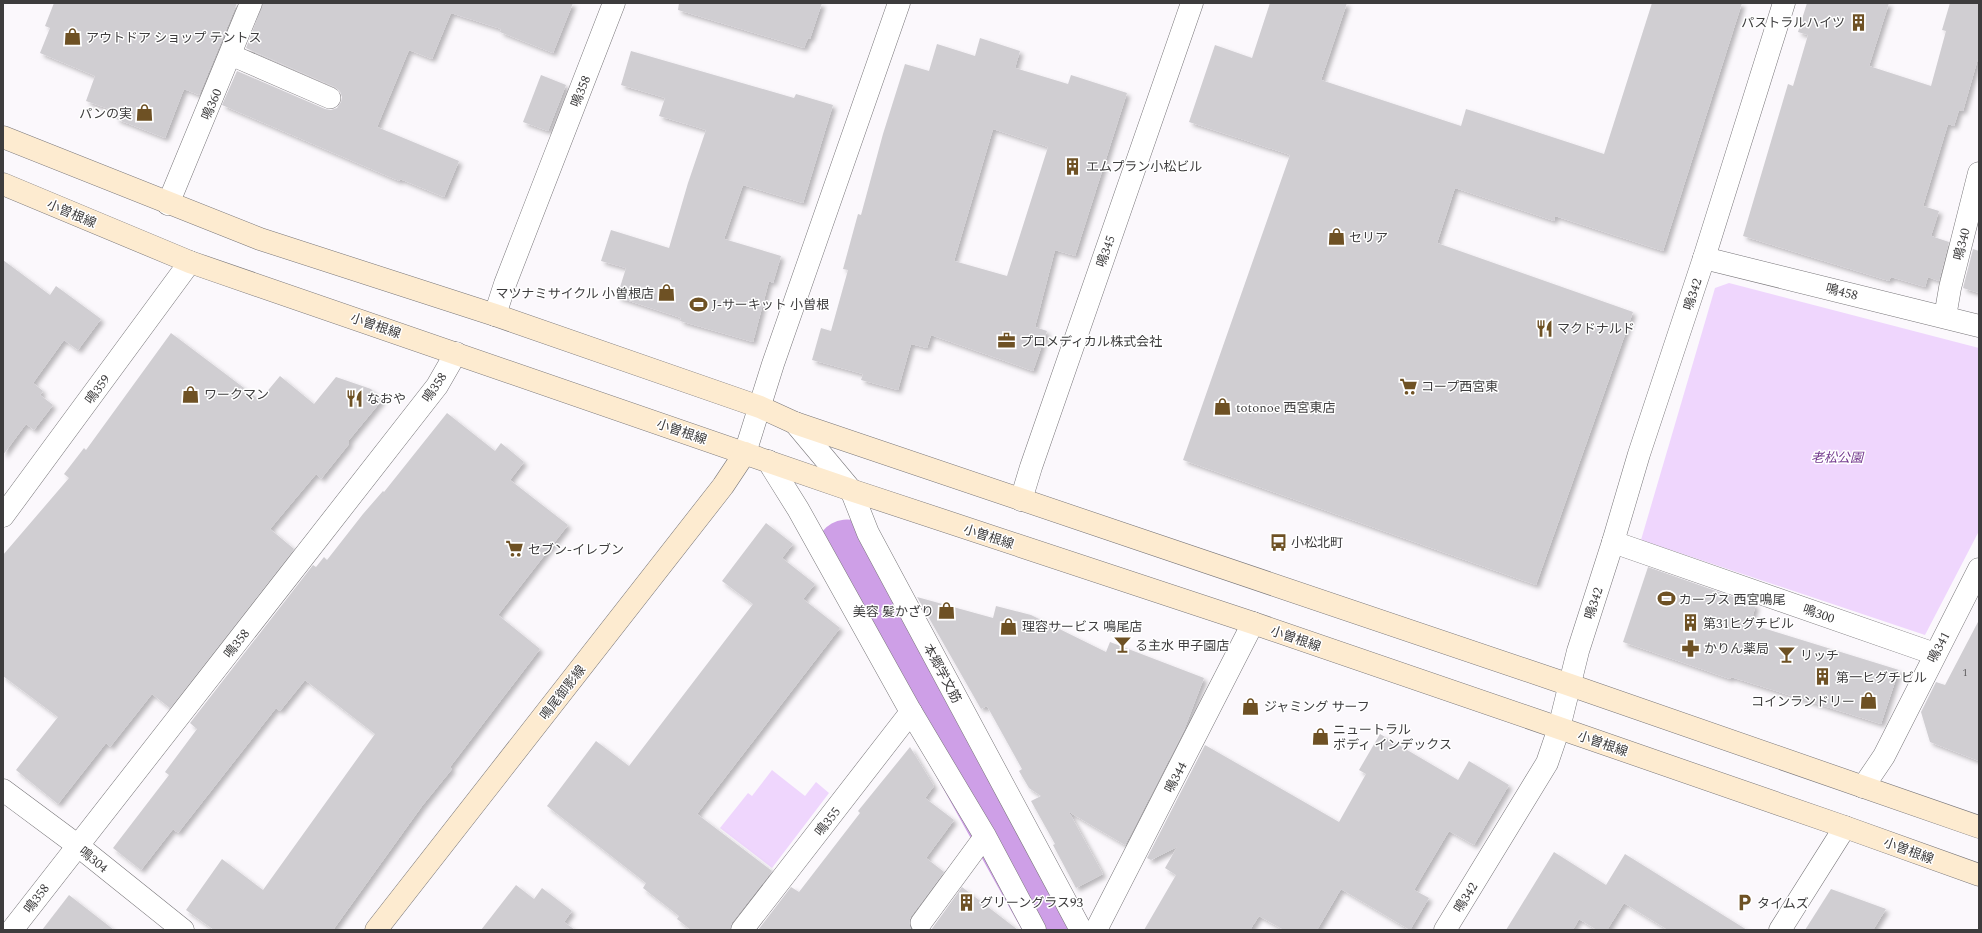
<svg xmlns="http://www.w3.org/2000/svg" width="1982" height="933" font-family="Spectral,'Noto Sans JP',serif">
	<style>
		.green { fill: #efd6fd }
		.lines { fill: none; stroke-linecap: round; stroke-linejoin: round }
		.river { stroke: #ce9fe7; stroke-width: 63 }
		.building { fill: #d0ced2; fill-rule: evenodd; filter: url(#shadow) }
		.lane-casing { stroke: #787679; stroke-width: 22 }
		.street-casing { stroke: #787679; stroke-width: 23 }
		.secondary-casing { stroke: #787679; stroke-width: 23 }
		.lane { stroke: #fff; stroke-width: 21 }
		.street { stroke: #fff; stroke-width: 22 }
		.secondary { stroke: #fdebd0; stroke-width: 22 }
		.labels { text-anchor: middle; stroke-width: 3; stroke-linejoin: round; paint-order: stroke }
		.number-label { font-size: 11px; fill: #626062 }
		.poi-label { font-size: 13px; fill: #3d3c3d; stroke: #fff; text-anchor: start }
		.street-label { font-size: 13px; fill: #3d3c3d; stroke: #fff }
		.park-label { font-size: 13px; font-style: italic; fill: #73398e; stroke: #fff }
	</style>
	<defs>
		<filter id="shadow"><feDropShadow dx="3.5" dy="3.5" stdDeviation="2" flood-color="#0004"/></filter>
	</defs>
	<rect width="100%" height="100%" fill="#fbf8fc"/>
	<g class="green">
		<path d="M1729 283 1979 348V531L1925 635 1641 540 1715 288Z"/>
		<path d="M772 770 805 796 816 782 829 793 772 868 720 828 748 793 752 796Z"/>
	</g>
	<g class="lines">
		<path class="river" d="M847 551 1058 930"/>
	</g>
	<g class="building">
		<path d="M54 3H237L199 95 184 89 165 138 116 119 118 112 86 101 95 76 40 53 50 28 45 26Z"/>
		<path d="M263 3H573L553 53 500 32 501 29 451 13 432 59 409 50 377 127 459 161 444 197 400 179 399 181 222 105 237 71 325 109 331 110 337 108 341 102 342 97 340 91 335 87 246 48Z"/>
		<path d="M679 3H822L810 39 808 38 804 48 678 10Z"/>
		<path d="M1270 3H1347L1321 80 1461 126 1466 109 1604 154 1652 3H1742L1663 251 1555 216 1554 221 1455 188 1437 243 1633 312 1536 585 1183 460 1290 155 1189 122 1215 45 1252 58Z"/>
		<path d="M1807 3H1889L1869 66 1931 86 1946 31 1942 30 1950 3H1979V55L1963 111 1959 110 1954 126 1948 124 1923 206 1939 211 1931 236 1949 242 1939 281 1928 277 1925 287 1891 277 1889 281 1743 236 1788 84 1793 86 1808 35 1798 32Z"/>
		<path d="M980 38 1020 51 1015 68 1068 84 1071 75 1127 93 1075 256 1055 250 1035 327 1047 331 1033 371 931 335 927 348 911 344 898 390 861 380 863 374 812 360 821 328 831 331 848 270 843 269 858 214 861 215 883 134 905 64 929 71 937 44 975 56ZM993 129 1048 147 1007 276 954 261Z"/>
		<path d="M631 51 794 98 796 94 833 105 803 203 743 185 724 239 781 256 773 283 769 281 753 342 680 321 681 318 617 297 626 268 601 261 611 230 669 248 688 183 706 130 659 116 665 98 621 85Z"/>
		<path d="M541 75 566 85 548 131 523 122Z"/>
		<path d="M1973 249 1979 251V293L1963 288Z"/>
		<path d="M3 260 50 295 56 286 101 319 78 350 64 340 33 383 43 391 40 395 53 405 34 430 26 424 3 455Z"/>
		<path d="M171 333 260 400 280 376 314 404 336 377 371 389 382 400 349 440V444L321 479 316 474 270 529 294 549 170 708 152 694 110 747 106 743 58 804 16 770 58 717 3 676V555L69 478 64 474 84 448 86 450Z"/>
		<path d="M447 413 495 451 501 443 524 462 510 480 568 525 498 615 540 649 450 767 452 769 422 806 333 930H214L186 910 222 859 263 890 375 734 305 680 280 711 276 708 178 833 173 829 141 870 113 848 169 775 165 772 197 729 190 723 313 565 316 567 324 557 327 560 363 514 383 491 384 492Z"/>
		<path d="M766 523 793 544 782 558 815 584 803 599 840 628 697 814 772 871 732 922 730 930H691L677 919 679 916 643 888 646 883 547 806 596 741 629 766 753 604 722 581Z"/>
		<path d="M1648 567 1756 605 1750 624 1899 670 1881 724 1731 677 1730 679 1623 642Z"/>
		<path d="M917 597 993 618 996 606 1031 615 1106 652 1110 642 1204 678 1184 730 1125 845 1069 812 1103 874 1076 888 1053 845 1055 844 1031 801 1041 796 1029 788 1019 771 1022 769 987 706 981 709Z"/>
		<path d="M1979 620V761L1930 742 1921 712 1936 682 1945 685Z"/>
		<path d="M1380 734 1458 780 1469 761 1509 785 1474 845 1449 831 1414 890 1429 898 1410 930 1341 889 1317 930H1284L1259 916 1250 930H1144L1176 875 1165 868 1177 847 1151 860 1147 858 1205 745 1339 822 1366 774 1359 770Z"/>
		<path d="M910 747 934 786 925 798 954 820 926 858 944 872 911 916 909 922 912 930H758L791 887 799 892 860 813 858 811Z"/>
		<path d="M1554 852 1606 885 1625 854 1747 930H1668L1624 903 1607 930H1597L1579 919 1573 930H1506Z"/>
		<path d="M516 885 534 899 542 888 572 911 564 922 575 930H481Z"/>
		<path d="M962 887 1018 930H931Z"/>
		<path d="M1831 889 1886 909 1873 930H1805Z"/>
		<path d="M69 895 114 930H42Z"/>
	</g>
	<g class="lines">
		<defs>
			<g id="lane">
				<path d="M231 55 330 98"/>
				<path d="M921 923 985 836"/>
			</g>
			<g id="street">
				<path d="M168 204 251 3"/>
				<path d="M1704 258 1979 326"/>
				<path d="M495 315 505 284 614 3"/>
				<path d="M1945 317 1950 288 1979 173"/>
				<path d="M795 423 851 490 868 533 1081 930"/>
				<path d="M745 453 773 364 899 3"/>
				<path d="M768 461 798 509 911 712 985 836 1035 930"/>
				<path d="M1021 500 1031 467 1192 3"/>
				<path d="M3 516 190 262"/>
				<path d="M1613 542 1935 654"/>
				<path d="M1863 787 1884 756 1979 569"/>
				<path d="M3 790 77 845 183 930"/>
				<path d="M12 930 437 386 456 353"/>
				<path d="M742 930 911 712"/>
				<path d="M1096 930 1253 623"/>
				<path d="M1445 930 1547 763 1559 728 1578 651 1613 542 1639 454 1704 258 1784 3"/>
				<path d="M1780 930 1845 827"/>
			</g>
			<g id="secondary">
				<path d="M3 137 260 239 495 315 760 407 795 423 1570 685 1979 827"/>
				<path d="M3 184 190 262 851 490 1253 623 1559 728 1845 827 1979 875"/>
				<path d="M376 930 723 486 745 453"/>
			</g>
		</defs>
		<use href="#lane" class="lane-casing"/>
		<use href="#street" class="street-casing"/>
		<use href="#secondary" class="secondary-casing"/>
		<use href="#lane" class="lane"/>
		<use href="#street" class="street"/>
		<use href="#secondary" class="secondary"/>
	</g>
	<defs>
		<symbol id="building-bare" viewBox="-9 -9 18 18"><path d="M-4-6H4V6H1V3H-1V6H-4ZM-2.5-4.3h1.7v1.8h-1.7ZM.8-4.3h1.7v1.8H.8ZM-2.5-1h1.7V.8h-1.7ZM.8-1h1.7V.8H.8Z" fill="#6e5124" stroke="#fff" stroke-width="2.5" paint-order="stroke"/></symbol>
		<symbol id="shop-bare" viewBox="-9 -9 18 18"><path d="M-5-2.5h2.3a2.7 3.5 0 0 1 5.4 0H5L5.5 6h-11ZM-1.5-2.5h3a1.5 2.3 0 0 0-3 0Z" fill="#6e5124" stroke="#fff" stroke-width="2.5" paint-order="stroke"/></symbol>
		<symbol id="stadium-bare" viewBox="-9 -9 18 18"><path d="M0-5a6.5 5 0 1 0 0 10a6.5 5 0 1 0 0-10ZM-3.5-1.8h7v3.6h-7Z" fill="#6e5124" stroke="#fff" stroke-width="2.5" paint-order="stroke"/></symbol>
		<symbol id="restaurant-bare" viewBox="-9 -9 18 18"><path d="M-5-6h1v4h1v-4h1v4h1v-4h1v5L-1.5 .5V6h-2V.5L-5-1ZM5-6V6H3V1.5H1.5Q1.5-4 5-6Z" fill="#6e5124" stroke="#fff" stroke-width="2.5" paint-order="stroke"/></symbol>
		<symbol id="office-bare" viewBox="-9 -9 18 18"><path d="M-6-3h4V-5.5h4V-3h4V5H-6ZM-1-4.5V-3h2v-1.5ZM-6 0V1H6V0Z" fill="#6e5124" stroke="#fff" stroke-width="2.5" paint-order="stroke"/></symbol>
		<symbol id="supermarket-bare" viewBox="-9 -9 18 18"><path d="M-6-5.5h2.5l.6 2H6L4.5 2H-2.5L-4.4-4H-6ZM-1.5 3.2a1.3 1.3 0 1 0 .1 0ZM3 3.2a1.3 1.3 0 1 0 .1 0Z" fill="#6e5124" stroke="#fff" stroke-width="2.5" paint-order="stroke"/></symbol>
		<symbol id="bus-bare" viewBox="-9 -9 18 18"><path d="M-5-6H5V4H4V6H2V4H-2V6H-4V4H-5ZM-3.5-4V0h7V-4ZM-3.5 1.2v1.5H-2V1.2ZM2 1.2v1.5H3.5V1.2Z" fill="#6e5124" stroke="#fff" stroke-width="2.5" paint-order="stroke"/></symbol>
		<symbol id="bar-bare" viewBox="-9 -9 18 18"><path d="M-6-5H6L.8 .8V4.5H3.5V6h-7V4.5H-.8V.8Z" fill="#6e5124" stroke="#fff" stroke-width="2.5" paint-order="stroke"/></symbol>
		<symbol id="pharmacy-bare" viewBox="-9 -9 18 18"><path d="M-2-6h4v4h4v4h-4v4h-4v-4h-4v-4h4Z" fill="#6e5124" stroke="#fff" stroke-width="2.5" paint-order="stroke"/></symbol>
		<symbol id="parking-bare" viewBox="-9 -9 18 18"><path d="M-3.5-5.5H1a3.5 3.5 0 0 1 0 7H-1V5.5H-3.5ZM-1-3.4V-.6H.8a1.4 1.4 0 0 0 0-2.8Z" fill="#6e5124" stroke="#fff" stroke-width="2.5" paint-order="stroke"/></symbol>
	</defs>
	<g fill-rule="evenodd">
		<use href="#building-bare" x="1846" y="10" width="25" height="25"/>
		<use href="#shop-bare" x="60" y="24" width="25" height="25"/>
		<use href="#shop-bare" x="132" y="100" width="25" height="25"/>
		<use href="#building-bare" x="1060" y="154" width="25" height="25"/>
		<use href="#shop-bare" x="1324" y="224" width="25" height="25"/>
		<use href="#shop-bare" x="654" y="280" width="25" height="25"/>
		<use href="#stadium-bare" x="686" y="292" width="25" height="25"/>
		<use href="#restaurant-bare" x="1532" y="316" width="25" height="25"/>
		<use href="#office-bare" x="994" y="328" width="25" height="25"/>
		<use href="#supermarket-bare" x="1396" y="374" width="25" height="25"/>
		<use href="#shop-bare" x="178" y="382" width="25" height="25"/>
		<use href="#restaurant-bare" x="342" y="386" width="25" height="25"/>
		<use href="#shop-bare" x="1210" y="394" width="25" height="25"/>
		<use href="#bus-bare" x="1266" y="530" width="25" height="25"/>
		<use href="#supermarket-bare" x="502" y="536" width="25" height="25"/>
		<use href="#stadium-bare" x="1654" y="586" width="25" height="25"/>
		<use href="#shop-bare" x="934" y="598" width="25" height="25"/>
		<use href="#building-bare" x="1678" y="610" width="25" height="25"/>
		<use href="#shop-bare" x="996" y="614" width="25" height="25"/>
		<use href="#bar-bare" x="1110" y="632" width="25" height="25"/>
		<use href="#pharmacy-bare" x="1678" y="636" width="25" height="25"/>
		<use href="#bar-bare" x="1774" y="642" width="25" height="25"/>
		<use href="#building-bare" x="1810" y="664" width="25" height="25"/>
		<use href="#shop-bare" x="1856" y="688" width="25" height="25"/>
		<use href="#shop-bare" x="1238" y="694" width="25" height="25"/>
		<use href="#shop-bare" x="1308" y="724" width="25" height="25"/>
		<use href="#building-bare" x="954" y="890" width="25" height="25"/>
		<use href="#parking-bare" x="1732" y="890" width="25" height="25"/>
	</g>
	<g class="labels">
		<g class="number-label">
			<text x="1965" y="676">1</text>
		</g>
		<g class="poi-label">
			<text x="1845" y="27" text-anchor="end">パストラルハイツ</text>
			<text x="86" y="42">アウトドア ショップ テントス</text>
			<text x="132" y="118" text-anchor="end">パンの実</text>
			<text x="1086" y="171">エムプラン小松ビル</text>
			<text x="1349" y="242">セリア</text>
			<text x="654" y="298" text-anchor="end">マツナミサイクル 小曽根店</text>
			<text x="712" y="309">J-サーキット 小曽根</text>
			<text x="1557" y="333">マクドナルド</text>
			<text x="1020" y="346">プロメディカル株式会社</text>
			<text x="1421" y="391">コープ西宮東</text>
			<text x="204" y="399">ワークマン</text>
			<text x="367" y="403">なおや</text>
			<text x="1236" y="412">totonoe 西宮東店</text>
			<text x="1291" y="547">小松北町</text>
			<text x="528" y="554">セブン-イレブン</text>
			<text x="1679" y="604">カーブス 西宮鳴尾</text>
			<text x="934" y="616" text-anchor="end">美容 髪かざり</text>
			<text x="1703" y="628">第31ヒグチビル</text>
			<text x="1022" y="631">理容サービス 鳴尾店</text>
			<text x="1135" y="650">る主水 甲子園店</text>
			<text x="1704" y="653">かりん薬局</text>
			<text x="1800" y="660">リッチ</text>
			<text x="1836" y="682">第一ヒグチビル</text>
			<text x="1855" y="706" text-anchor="end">コインランドリー</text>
			<text x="1264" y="711">ジャミング サーフ</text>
			<text x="1333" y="734">ニュートラル<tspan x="1333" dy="15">ボディ インデックス</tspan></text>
			<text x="980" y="907">グリーングラス93</text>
			<text x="1757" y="908">タイムズ</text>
		</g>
		<g class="street-label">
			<text transform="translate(580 91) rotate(-69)" y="5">鳴358</text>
			<text transform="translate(211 104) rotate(-67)" y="5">鳴360</text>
			<text transform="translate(72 213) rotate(23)" y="5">小曽根線</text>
			<text transform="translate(1961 244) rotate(-76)" y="5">鳴340</text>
			<text transform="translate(1105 251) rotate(-71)" y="5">鳴345</text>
			<text transform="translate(1842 291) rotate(14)" y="5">鳴458</text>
			<text transform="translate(1692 294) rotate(-72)" y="5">鳴342</text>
			<text transform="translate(376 325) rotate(19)" y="5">小曽根線</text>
			<text transform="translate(434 387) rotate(-56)" y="5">鳴358</text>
			<text transform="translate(97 389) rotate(-54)" y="5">鳴359</text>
			<text transform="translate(682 431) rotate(19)" y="5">小曽根線</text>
			<text transform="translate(989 536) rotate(18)" y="5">小曽根線</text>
			<text transform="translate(1593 603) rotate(-72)" y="5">鳴342</text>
			<text transform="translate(1819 613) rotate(19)" y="5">鳴300</text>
			<text transform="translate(1296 638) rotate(19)" y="5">小曽根線</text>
			<text transform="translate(236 643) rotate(-52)" y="5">鳴358</text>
			<text transform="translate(1938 647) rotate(-63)" y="5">鳴341</text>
			<text transform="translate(943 673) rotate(62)" y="5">本郷学文筋</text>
			<text transform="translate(562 692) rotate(-52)" y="5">鳴尾御影線</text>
			<text transform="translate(1603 743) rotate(19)" y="5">小曽根線</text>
			<text transform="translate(1175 777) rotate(-63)" y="5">鳴344</text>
			<text transform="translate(827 821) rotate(-52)" y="5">鳴355</text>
			<text transform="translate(1909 850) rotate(20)" y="5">小曽根線</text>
			<text transform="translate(94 859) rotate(39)" y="5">鳴304</text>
			<text transform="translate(1465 897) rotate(-58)" y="5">鳴342</text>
			<text transform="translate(36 898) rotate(-53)" y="5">鳴358</text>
		</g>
		<g class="park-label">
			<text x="1837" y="462">老松公園</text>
		</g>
	</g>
	<rect width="1982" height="933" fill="none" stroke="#3d3c3d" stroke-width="8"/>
</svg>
